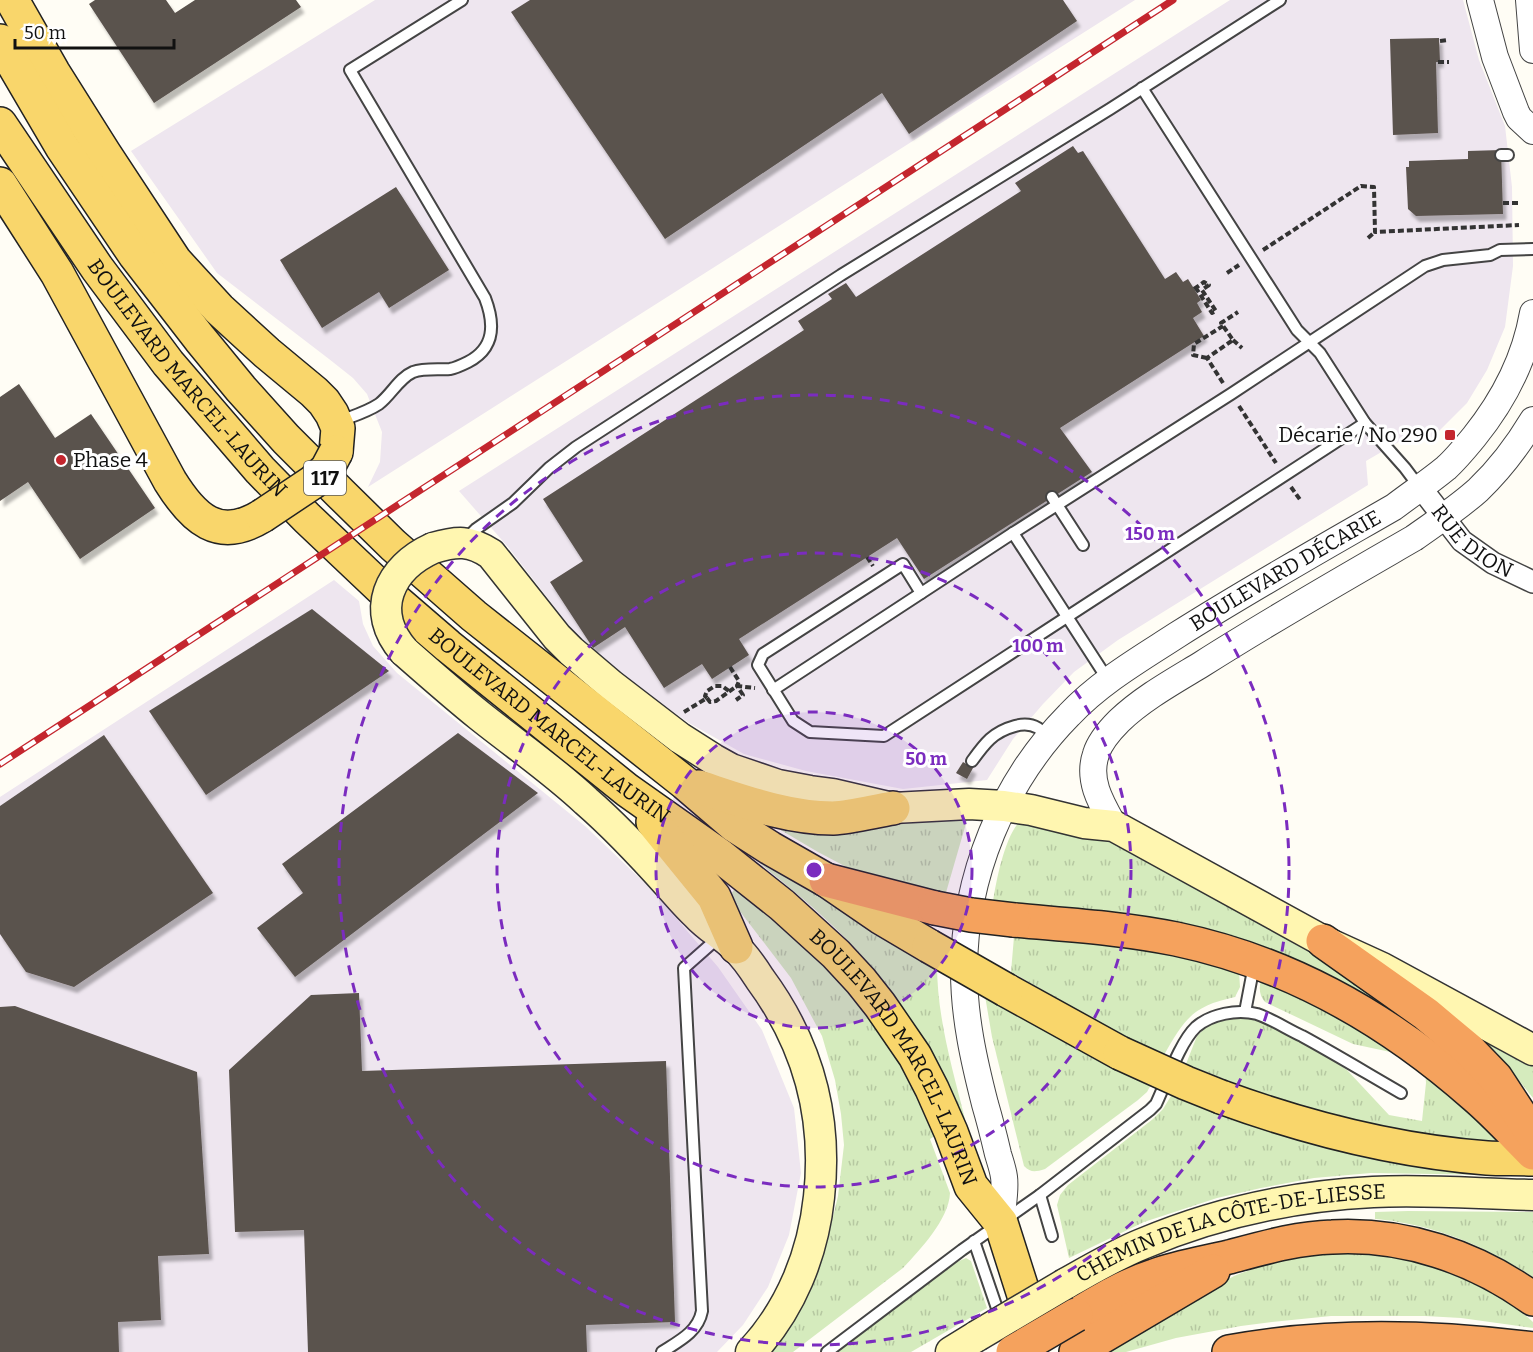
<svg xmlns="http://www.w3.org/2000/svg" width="1533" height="1352" font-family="Bitter,serif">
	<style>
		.industrial { fill: #eee6ef }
		.grass { fill: url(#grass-tufts) }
		.building { fill: #5a524d; filter: url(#shadow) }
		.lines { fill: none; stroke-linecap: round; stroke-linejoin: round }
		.service-casing { stroke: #444; stroke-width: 14 }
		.minor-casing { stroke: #444; stroke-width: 24 }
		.tertiary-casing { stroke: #444; stroke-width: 28 }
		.secondary-casing { stroke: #333; stroke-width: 33 }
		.primary-casing { stroke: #222; stroke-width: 36 }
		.motorway-casing { stroke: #222; stroke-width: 36 }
		.path { stroke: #333; stroke-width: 4; stroke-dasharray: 6 3; stroke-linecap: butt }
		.service { stroke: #fff; stroke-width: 10 }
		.minor { stroke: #fff; stroke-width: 21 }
		.tertiary { stroke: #fff; stroke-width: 26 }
		.secondary { stroke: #fff6b0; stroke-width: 30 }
		.primary { stroke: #f9d66b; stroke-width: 33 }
		.motorway { stroke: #f5a25d; stroke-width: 33 }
		.rail-casing { stroke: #c4262e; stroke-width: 7 }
		.rail { stroke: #fff; stroke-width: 4.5; stroke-dasharray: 14; stroke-linecap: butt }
		.secondary-bridge-casing { stroke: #333; stroke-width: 33; stroke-linecap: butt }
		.primary-bridge-casing { stroke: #222; stroke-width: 36; stroke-linecap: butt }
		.motorway-bridge-casing { stroke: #222; stroke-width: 36; stroke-linecap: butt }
		.secondary-bridge { stroke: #fff6b0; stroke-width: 30 }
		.primary-bridge { stroke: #f9d66b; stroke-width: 33 }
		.motorway-bridge { stroke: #f5a25d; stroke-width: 33 }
		.ring { fill: none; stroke: #7b2cbf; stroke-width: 3; stroke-dasharray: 10 8 }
		.poi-dot { fill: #c4262e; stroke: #fff; stroke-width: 2 }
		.labels { text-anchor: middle; stroke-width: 6; stroke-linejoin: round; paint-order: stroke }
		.shield { fill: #fff; stroke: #585858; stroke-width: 1.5 }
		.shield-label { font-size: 20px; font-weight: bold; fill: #111 }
		.street-label { font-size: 21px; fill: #111; stroke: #fff }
		.poi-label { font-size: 21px; fill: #111; stroke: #fff; text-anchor: end }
		.centre { fill: #7b2cbf; stroke: #fff; stroke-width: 3 }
		.ring-label { font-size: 18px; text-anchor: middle; font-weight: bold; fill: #7b2cbf; stroke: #fff; stroke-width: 6; stroke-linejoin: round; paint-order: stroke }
	</style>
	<defs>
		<pattern id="grass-tufts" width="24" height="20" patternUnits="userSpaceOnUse" patternTransform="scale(1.5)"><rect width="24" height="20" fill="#d5ebbd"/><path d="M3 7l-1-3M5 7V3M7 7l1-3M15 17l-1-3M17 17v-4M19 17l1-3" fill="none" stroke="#b6c8a1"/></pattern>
		<filter id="shadow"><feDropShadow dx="3.5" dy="6" stdDeviation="1.5" flood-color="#0004"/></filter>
	</defs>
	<rect width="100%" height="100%" fill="#fffdf5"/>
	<g class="industrial">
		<path d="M375 0H1135L368 487 380 462 382 432 367 394 353 378 329 359 217 273 131 151Z"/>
		<path d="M1230 0H1463L1479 60 1505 126 1512 187 1513 266 1505 327 1487 370 1467 403 1428 442 1414 433 1366 461 1368 485 1118 640 1074 672 1043 704 1013 739 987 780 903 789 806 771 744 754 689 723 636 686 574 632 508 547 459 491Z"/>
		<path d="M334 580 359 601 363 624 373 646 397 673 585 826 652 890 718 967 762 1030 794 1108 801 1173 789 1235 768 1287 743 1325 717 1352H0V797Z"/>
	</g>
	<g class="grass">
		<path d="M750 812 966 816 967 820 945 896 854 871 818 852Z"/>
		<path d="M1020 821 1091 830 1279 925 1430 1037 1375 1000 1331 975 1264 948 993 902C996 881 1005 836 1020 821Z"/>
		<path d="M753 849 937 964C937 1017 952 1067 965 1119L962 1120C944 1084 928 1047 906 1014 886 983 860 951 833 926 806 900 777 878 749 854Z"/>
		<path d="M736 887 810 951 844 985 904 1066 936 1135 930 1139 950 1193C949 1219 920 1250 903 1268L793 1352H767L812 1280 825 1250 838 1196 844 1145 841 1114 835 1080 822 1036 791 978 729 897Z"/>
		<path d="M1015 925 1118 937 1239 971 1240 987 1235 997C1193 1006 1185 1018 1164 1055L1120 1034 1011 972Z"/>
		<path d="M1265 974H1271C1327 996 1383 1024 1429 1064 1458 1089 1484 1118 1511 1145 1447 1138 1383 1129 1321 1112 1275 1100 1230 1081 1186 1064L1197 1036 1207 1026 1218 1018 1237 1016 1256 1019 1319 1051 1347 1070 1389 1115 1422 1121 1426 1083 1425 1069 1419 1061 1409 1056 1353 1044 1265 1002C1258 995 1258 981 1265 974Z"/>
		<path d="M984 990 1153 1081 1147 1092 1138 1100 1045 1169C1035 1172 1031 1173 1024 1166L992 1037Z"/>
		<path d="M1455 1012 1533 1058V1098L1497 1053Z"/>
		<path d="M1174 1091 1497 1175 1371 1173 1314 1178 1261 1188 1217 1198 1144 1222 1069 1258 1057 1205 1060 1195 1068 1185 1153 1119 1163 1109Z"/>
		<path d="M1408 1211 1533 1212V1277C1492 1250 1447 1230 1398 1222 1391 1220 1383 1220 1375 1219V1212Z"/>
		<path d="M1337 1253C1408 1253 1479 1274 1533 1322V1328L1461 1318 1425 1316H1331L1272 1322 1241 1326 1176 1338 1126 1352H1100L1234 1276C1269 1262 1300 1257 1337 1253Z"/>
		<path d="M966 1258 971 1261 987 1308 911 1352H833L957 1262Z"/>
	</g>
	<g class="building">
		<path d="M95 0H166L175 13 195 0H296L301 7 154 103 89 4Z"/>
		<path d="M530 0H1063L1077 21 909 134 882 93 665 239 511 12Z"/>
		<path d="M1439 38 1440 62H1436L1438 133 1393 135 1390 39Z"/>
		<path d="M1073 146 1078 153 1083 151 1165 279 1176 272 1183 282 1188 279 1201 300 1197 303 1202 312 1193 318 1204 336 1060 428 1092 472 924 579 897 538 739 639 749 655 712 679 702 664 664 688 625 627 593 648 550 582 583 561 543 499 804 330 798 321 832 299 828 294 846 283 856 297 1021 191 1015 183Z"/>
		<path d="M1501 150 1503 214 1416 216 1408 209 1406 167H1409V161L1468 159V151Z"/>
		<path d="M396 187 449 270 389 308 379 292 322 328 280 260Z"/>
		<path d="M19 384 55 438 91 414 155 508 80 559 28 482 0 501V397Z"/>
		<path d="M312 609 389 671 206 795 149 711Z"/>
		<path d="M458 733 538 793 295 977 257 928 303 893 282 864Z"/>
		<path d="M104 735 213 893 74 987 26 972 0 934V806Z"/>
		<path d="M963 762 973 768 967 779 956 773Z"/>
		<path d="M359 993 362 1071 666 1061 675 1322 586 1325 587 1352H308L304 1230 235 1232 229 1070 311 995Z"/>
		<path d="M15 1006 197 1072 209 1254 158 1256 161 1320 118 1322 119 1352H0V1007Z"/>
	</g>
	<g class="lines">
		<defs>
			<g id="service">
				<path d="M1142 88 1297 330 1320 353 1365 423 1405 468 1420 488"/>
				<path d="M1501 155H1508"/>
				<path d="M340 421C353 416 367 412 379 404 391 395 399 378 413 372 424 368 438 370 450 369 456 368 462 365 468 362 495 348 495 324 485 298L350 70 462 0"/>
				<path d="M1052 497 1083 545"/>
				<path d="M1013 533 1108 680"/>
				<path d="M469 540 472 533 476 529 513 503 549 468 576 447 841 275 1110 109 1280 0"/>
				<path d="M921 593 903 564 763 654 758 665 793 721 810 732 884 736 1365 423"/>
				<path d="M773 690 1013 533 1231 394 1425 266 1443 260 1490 255 1500 250 1533 249"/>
				<path d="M972 761C985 743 993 732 1015 726 1022 724 1031 724 1038 728 1041 731 1045 734 1048 737"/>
				<path d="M1245 1012 1254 965"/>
				<path d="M1040 1195 1052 1236"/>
				<path d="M974 1241 1001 1320"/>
				<path d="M662 1352C679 1341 698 1332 702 1311L684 968 719 937"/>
				<path d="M827 1352 962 1250 1040 1195 1150 1110 1156 1104C1166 1083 1180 1042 1196 1027 1211 1014 1237 1009 1257 1014 1272 1019 1287 1029 1302 1036 1335 1054 1368 1074 1401 1093"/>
			</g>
			<g id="minor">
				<path id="s1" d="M1421 488 1462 541 1493 563 1533 582"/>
			</g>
			<g id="tertiary">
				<path d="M1480 0 1495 57 1516 112 1519 118 1533 131"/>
				<path d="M1529 0 1533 50"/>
				<path d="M1114 826C1101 803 1087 780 1096 754 1100 741 1110 730 1119 721 1143 698 1174 681 1202 664 1271 620 1343 579 1414 538 1435 523 1458 508 1478 490 1499 470 1518 445 1533 420"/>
				<path id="s2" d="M1001 1223C1002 1208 1006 1191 1004 1177 1003 1169 1000 1161 998 1154 994 1137 990 1121 985 1104 974 1061 964 1017 964 971 964 877 1003 782 1069 715 1100 682 1140 659 1177 635 1248 590 1321 549 1394 507 1411 494 1429 482 1446 468 1456 459 1465 448 1474 437 1503 401 1525 359 1533 313"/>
			</g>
			<g id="secondary">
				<path d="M433 548C457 541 470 540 491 554L557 637 571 651 611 685 680 738 713 759 731 769 778 785 810 791 833 794 893 808 969 804 1004 806 1031 810 1084 823 1114 826 1323 941 1382 968 1533 1050"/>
				<path d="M404 651C429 673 454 695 480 716 515 744 553 770 586 801 616 827 643 856 669 885 678 895 687 906 697 915 708 927 723 935 735 947 745 956 753 968 760 979 808 1044 828 1116 819 1197 813 1254 791 1309 751 1352"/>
				<path id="s3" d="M1065 1284C1090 1270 1115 1255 1142 1244 1215 1213 1293 1196 1373 1192 1426 1189 1480 1194 1533 1195"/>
				<path d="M951 1352 977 1336"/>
			</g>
			<g id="primary">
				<path d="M12 0 53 72 104 153 175 261 219 309 267 353 314 392 324 402 332 414 338 428 336 452"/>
				<path d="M0 41 62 147 135 255 200 339 241 389 286 439 340 493 393 545 474 616 685 783 734 825 770 848 826 880 880 917 929 946"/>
				<path id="s4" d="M0 124 97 268 168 363 260 470 307 518 383 590 448 646 627 790 719 855 782 905 836 954 861 981 880 1005 915 1056 932 1089 951 1132 971 1186 1001 1223 1036 1333"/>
				<path d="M0 184 57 273 170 481C193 518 218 543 262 516"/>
				<path d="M699 787C742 801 787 818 833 818 853 817 874 811 893 808"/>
				<path d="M653 822 714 897 736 947"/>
				<path d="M1006 990 1120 1053"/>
				<path d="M1221 1097C1306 1128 1396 1151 1487 1158 1502 1159 1518 1158 1533 1159"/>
			</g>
			<g id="motorway">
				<path d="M826 880 935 908"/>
				<path d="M1014 920C1068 925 1123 928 1176 939 1291 963 1388 1019 1475 1096 1495 1113 1514 1134 1533 1153"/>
				<path d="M1323 941 1426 1014 1469 1050 1496 1078 1532 1133"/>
				<path d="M1076 1315C1101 1300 1126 1285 1154 1276 1178 1267 1204 1263 1229 1257 1263 1248 1297 1238 1332 1237 1404 1233 1475 1257 1533 1299"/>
				<path d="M1076 1352 1213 1271"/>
				<path d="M1229 1352C1330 1333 1432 1336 1533 1349"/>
			</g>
		</defs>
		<use href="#service" class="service-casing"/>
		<use href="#minor" class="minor-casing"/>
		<use href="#tertiary" class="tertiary-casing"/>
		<use href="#secondary" class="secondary-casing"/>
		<use href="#primary" class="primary-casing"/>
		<use href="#motorway" class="motorway-casing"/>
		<g class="path">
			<path d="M1440 41 1448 40"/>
			<path d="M1438 62H1449"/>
			<path d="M1503 203H1519"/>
			<path d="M1368 238 1375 232"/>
			<path d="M1263 250 1361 186 1374 187 1375 232 1519 225"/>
			<path d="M1227 273 1239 265"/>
			<path d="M1194 289 1204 282 1209 285 1202 290 1216 311 1212 313 1196 288"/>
			<path d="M1233 340 1242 348"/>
			<path d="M1207 358 1193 355 1194 344 1223 326"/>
			<path d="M1223 383 1207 358 1233 340 1221 323 1238 312"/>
			<path d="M1239 406 1276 463"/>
			<path d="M1291 487 1301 501"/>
			<path d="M867 557 873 566"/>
			<path d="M730 667 739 681 737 686 743 695 736 700"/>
			<path d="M707 698 705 696 707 691 715 686H722L729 691"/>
			<path d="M684 712 707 698 710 702 716 701 737 686 755 688"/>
		</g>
		<use href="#service" class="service"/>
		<use href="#minor" class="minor"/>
		<use href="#tertiary" class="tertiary"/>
		<use href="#secondary" class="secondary"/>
		<use href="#primary" class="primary"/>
		<use href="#motorway" class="motorway"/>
		<defs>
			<path id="rail" d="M0 764 1173 0"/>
		</defs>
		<use href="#rail" class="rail-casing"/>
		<use href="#rail" class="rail"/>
		<defs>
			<g id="secondary-bridge">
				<path d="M404 651C369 611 389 568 433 548"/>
				<path d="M977 1336 1065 1284"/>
			</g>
			<g id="primary-bridge">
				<path d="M262 516 313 482 327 469 336 452"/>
				<path d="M929 946 1006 990"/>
				<path d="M1120 1053 1186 1083 1221 1097"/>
			</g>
			<g id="motorway-bridge">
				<path d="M935 908 971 915 1014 920"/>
				<path d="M1013 1352 1076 1315"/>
			</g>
		</defs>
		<use href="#secondary-bridge" class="secondary-bridge-casing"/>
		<use href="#primary-bridge" class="primary-bridge-casing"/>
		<use href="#motorway-bridge" class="motorway-bridge-casing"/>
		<use href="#secondary-bridge" class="secondary-bridge"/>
		<use href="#primary-bridge" class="primary-bridge"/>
		<use href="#motorway-bridge" class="motorway-bridge"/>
	</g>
	<circle cx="814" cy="870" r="158" fill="#7b2cbf" fill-opacity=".12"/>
	<g class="ring">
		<circle cx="814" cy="870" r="158"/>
		<circle cx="814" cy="870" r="317"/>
		<circle cx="814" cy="870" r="475"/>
	</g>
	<g class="poi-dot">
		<rect x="1444" y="429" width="12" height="12" rx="3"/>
		<circle cx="61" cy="460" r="6"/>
	</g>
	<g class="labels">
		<rect class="shield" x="304" y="461" width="42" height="34" rx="4.5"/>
		<g class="shield-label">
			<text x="325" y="485">117</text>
		</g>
		<g class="street-label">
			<text dy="7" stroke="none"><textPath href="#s4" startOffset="316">BOULEVARD MARCEL-LAURIN</textPath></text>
			<text dy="7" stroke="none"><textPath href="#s1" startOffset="75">RUE DION</textPath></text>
			<text dy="7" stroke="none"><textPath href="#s2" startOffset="801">BOULEVARD DÉCARIE</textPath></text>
			<text dy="7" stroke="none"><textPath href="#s4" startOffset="820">BOULEVARD MARCEL-LAURIN</textPath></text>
			<text dy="7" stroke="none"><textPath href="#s4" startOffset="1306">BOULEVARD MARCEL-LAURIN</textPath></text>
			<text dy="7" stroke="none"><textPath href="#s3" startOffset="176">CHEMIN DE LA CÔTE-DE-LIESSE</textPath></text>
		</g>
		<g class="poi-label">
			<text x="1438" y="442">Décarie / No 290</text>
			<text x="73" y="467" text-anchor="start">Phase 4</text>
		</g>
	</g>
	<circle cx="814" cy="870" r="9" class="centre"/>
	<g class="ring-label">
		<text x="1150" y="540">150 m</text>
		<text x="1038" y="652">100 m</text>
		<text x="926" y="765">50 m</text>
	</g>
	<path d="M15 39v9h159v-9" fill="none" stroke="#111111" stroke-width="3"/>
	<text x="24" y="39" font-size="18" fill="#111111" stroke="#ffffff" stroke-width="4.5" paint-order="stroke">50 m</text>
</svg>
